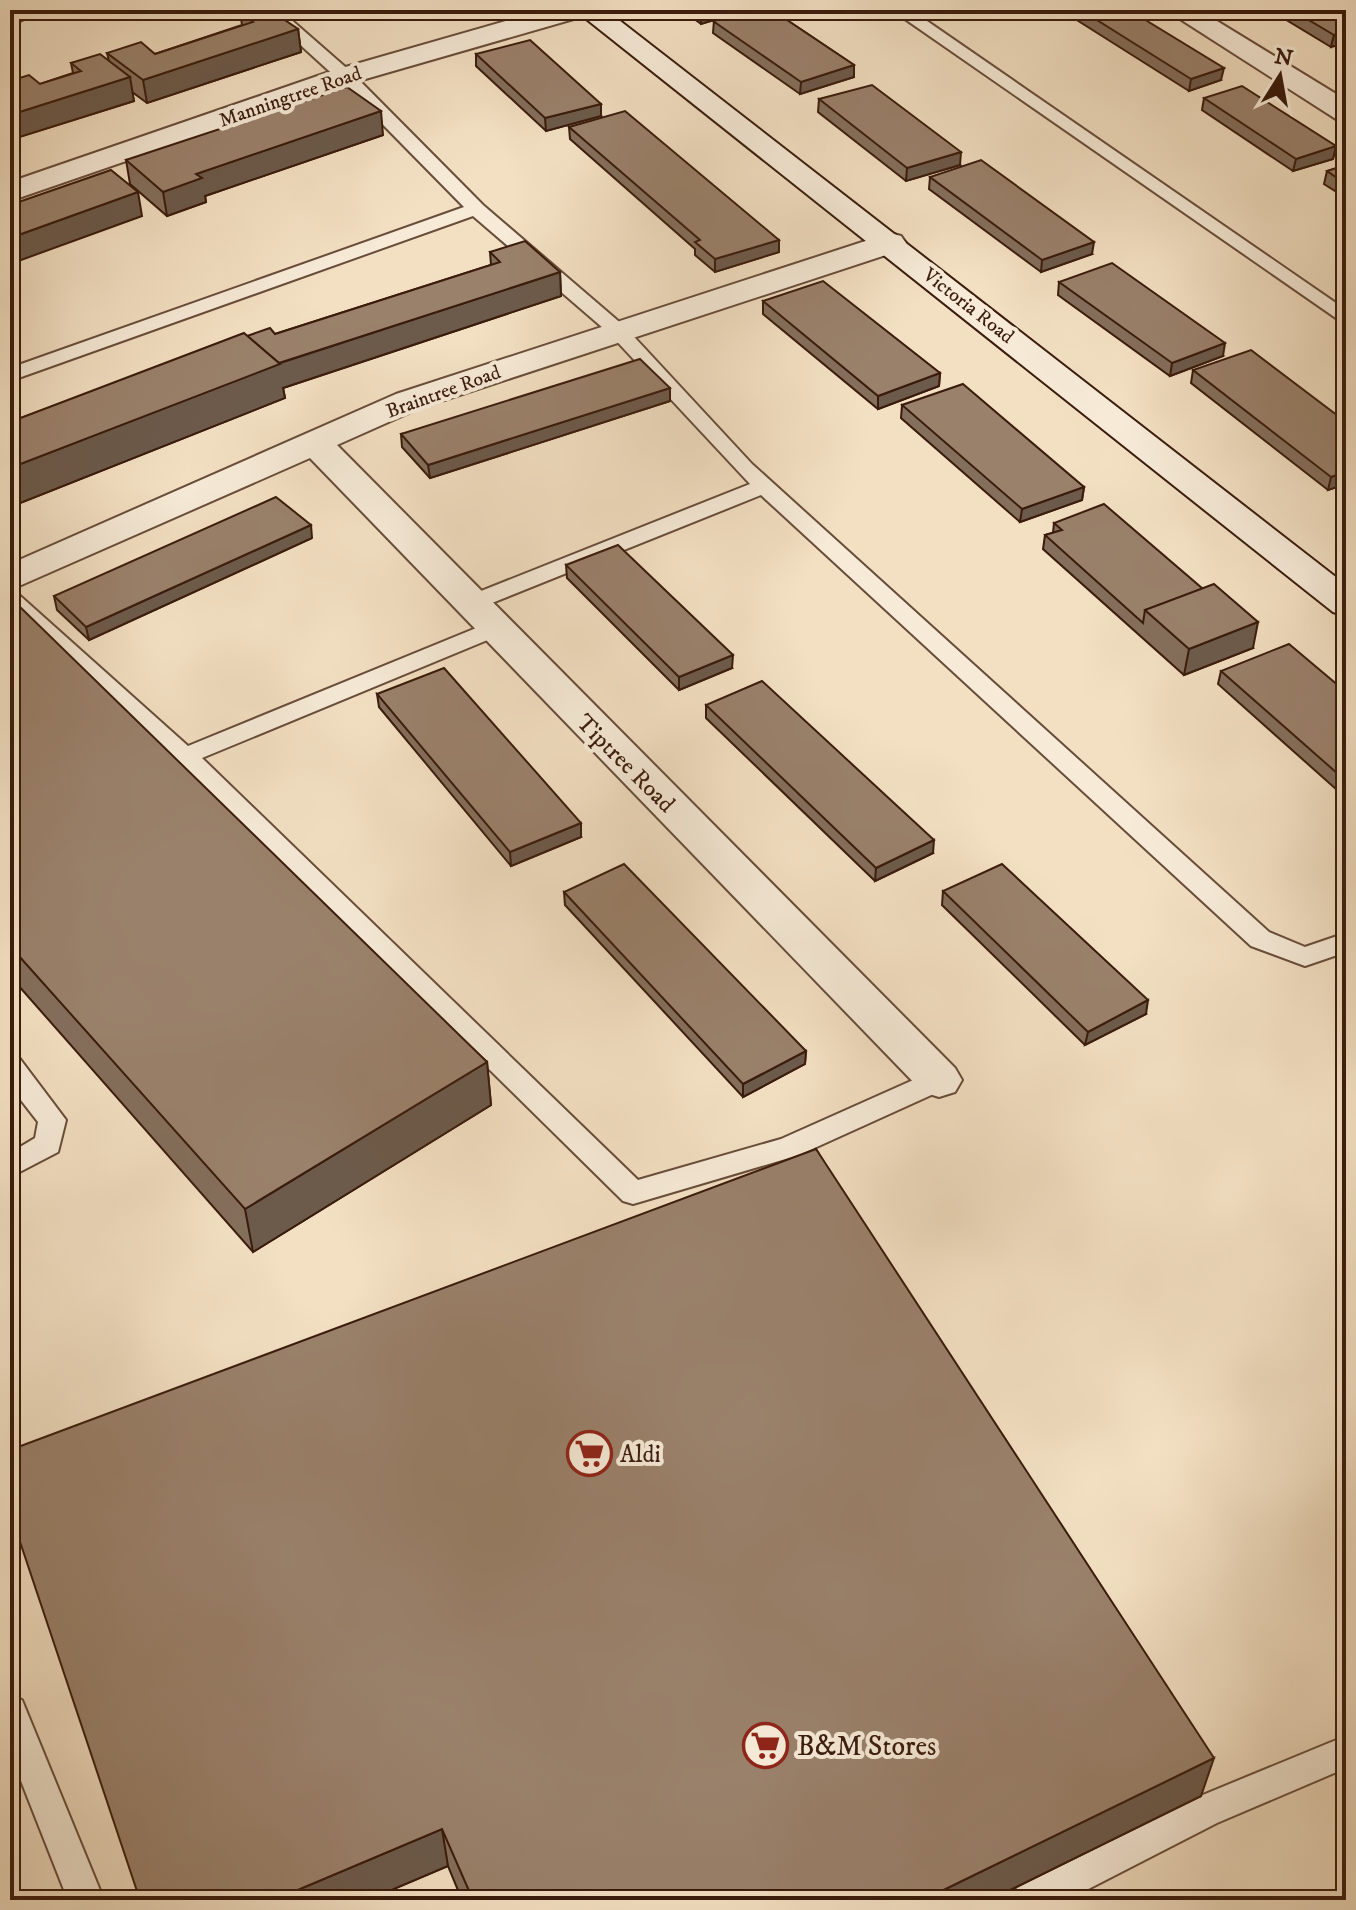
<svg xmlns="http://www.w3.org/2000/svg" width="1356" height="1910" font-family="'IM FELL DW Pica',serif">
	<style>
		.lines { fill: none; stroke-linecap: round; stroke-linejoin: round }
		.lane-casing { stroke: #684c3a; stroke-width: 4 }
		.street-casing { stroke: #684c3a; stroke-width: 4 }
		.secondary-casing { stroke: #3a1b0c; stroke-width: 4 }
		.lane { fill: #f7ebd8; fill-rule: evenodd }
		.street { fill: #f7ebd8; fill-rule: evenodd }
		.secondary { fill: #f7ebd8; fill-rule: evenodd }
		.wall { fill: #846f5c; stroke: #3a1b0c; stroke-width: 2 }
		.shaded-wall { fill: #6c5a4b; stroke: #3a1b0c; stroke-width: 2 }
		.building { fill: #9a816b; stroke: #3a1b0c; stroke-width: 2 }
		.labels { text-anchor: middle; stroke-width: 8; stroke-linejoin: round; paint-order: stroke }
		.far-street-label { font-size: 20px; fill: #3a1b0c; stroke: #f7ebd8 }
		.street-label { font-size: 24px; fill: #3a1b0c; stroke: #f7ebd8 }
		.poi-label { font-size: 24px; fill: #3a1b0c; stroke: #f7ebd8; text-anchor: start }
		.near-poi-label { font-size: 28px; fill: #3a1b0c; stroke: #f7ebd8; text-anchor: start }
	</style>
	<rect width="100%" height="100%" fill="#f3e0c3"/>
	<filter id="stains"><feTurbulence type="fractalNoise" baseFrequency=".0025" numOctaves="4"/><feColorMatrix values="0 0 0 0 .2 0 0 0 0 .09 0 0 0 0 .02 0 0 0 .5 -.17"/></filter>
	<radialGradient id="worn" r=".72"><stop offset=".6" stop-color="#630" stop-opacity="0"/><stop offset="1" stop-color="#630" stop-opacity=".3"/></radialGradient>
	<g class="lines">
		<defs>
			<g id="lane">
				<path d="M21 10H42L10 26V15Z"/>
				<path d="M262 10H280L351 72 483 205 624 326 752 464 1269 932 1305 947 1346 933V952L1305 966 1251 946 761 495 477 609H461L458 604 461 599 750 484 610 334 473 216 10 381V368L464 207 339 80Z"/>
				<path d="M892 10H911L1346 310V325Z"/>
				<path d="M10 592 18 594 188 746 486 624H502L505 629 502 634 202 758 638 1180 781 1139 929 1073 939 1070 949 1073 953 1080 949 1087 799 1155 633 1204 623 1201 177 762 10 611Z"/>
				<path d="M10 1056 20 1059 66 1120 58 1152 10 1177V1153L35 1138 38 1122 10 1086Z"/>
				<path d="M10 1695 22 1700 104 1900H68L10 1753Z"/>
				<path d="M1346 1736V1768L1217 1823 1067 1900H1012L1017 1888 1193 1799Z"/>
			</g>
			<g id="street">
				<path d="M544 10H588L584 16 355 82 10 201V182L335 70Z"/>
				<path d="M1166 10H1199L1346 100V122L1336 119Z"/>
				<path d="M890 233 901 236 906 243 901 250 420 408 337 445 955 1068 962 1080 955 1092 939 1097 923 1092 310 458 10 590V564L396 394Z"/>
			</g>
			<path id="secondary" d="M575 10H606L1346 585V616L1333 612Z"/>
		</defs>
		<use href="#lane" class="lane-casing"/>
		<use href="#street" class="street-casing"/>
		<use href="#secondary" class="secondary-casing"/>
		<use href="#lane" class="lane"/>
		<use href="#street" class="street"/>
		<use href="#secondary" class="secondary"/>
	</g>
	<g class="wall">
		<path d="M422 10H464L433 19Z"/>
		<path d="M682 10H772L854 65V77L800 94 713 33 714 20 701 24Z"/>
		<path d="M1061 10H1129L1221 80 1189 91Z"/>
		<path d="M1270 10H1341L1331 47Z"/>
		<path d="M240 12 298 29 301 52 147 103 132 92 134 101 10 140V81L40 84 73 73 71 63 109 61 107 53 155 54 242 25Z"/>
		<path d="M476 54 601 116 546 131 476 66Z"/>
		<path d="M1204 98 1336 146 1333 159 1293 171 1202 110Z"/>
		<path d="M819 99 960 165 906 181 818 112Z"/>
		<path d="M569 127 779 240V252L715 272 695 255V249L570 139Z"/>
		<path d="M383 135 205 196 206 202 167 216 130 184 126 160Z"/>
		<path d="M1346 165V198L1324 184 1327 171Z"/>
		<path d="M930 177 1092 254 1041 272 929 189Z"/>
		<path d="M490 252 560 272 561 296 283 388 285 398 10 507V422L247 336 275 334 491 265Z"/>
		<path d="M1059 282 1223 356 1170 376 1058 295Z"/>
		<path d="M763 301 940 373 939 386 878 409 763 314Z"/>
		<path d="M1193 370 1346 422V484L1328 490 1191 383Z"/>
		<path d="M670 401 430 478 402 447 401 434Z"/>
		<path d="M902 405 1084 487 1082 500 1020 522 901 418Z"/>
		<path d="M1054 523 1253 648 1184 675 1043 549 1045 535 1053 533Z"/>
		<path d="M312 538 89 640 57 610 54 596Z"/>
		<path d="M566 565 732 668 679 690 567 578Z"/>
		<path d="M10 608 487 1062 491 1105 253 1252 10 976Z"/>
		<path d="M1221 671 1346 692V798L1218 684Z"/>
		<path d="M377 694 581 837 511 866 379 707Z"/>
		<path d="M706 705 933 853 875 881 706 718Z"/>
		<path d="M943 891 1146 1014 1085 1045 942 905Z"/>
		<path d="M564 892 806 1051 805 1064 743 1097 565 905Z"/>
		<path d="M816 1149 1201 1796 990 1900H462L448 1866 368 1900Z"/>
	</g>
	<g class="shaded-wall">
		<path d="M432 10H464L433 19Z"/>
		<path d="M708 10H739L714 14V20L701 24V12Z"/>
		<path d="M298 29 301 52 147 103 143 80Z"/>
		<path d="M1346 31V43L1331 47 1334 35Z"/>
		<path d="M854 65V77L800 94 801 82Z"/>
		<path d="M1224 68 1221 80 1189 91 1191 79Z"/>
		<path d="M130 77 134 101 10 140V115Z"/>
		<path d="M601 104V116L546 131 545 118Z"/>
		<path d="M381 111 383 135 205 196 206 202 167 216 163 192 196 174Z"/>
		<path d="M1336 146 1333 159 1293 171 1296 159Z"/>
		<path d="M961 152 960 165 906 181 907 168Z"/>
		<path d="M138 192 142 216 10 264V238Z"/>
		<path d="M779 240V252L715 272V259Z"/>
		<path d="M1094 242 1092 254 1041 272 1042 260Z"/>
		<path d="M560 272 561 296 283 388 285 398 10 507V468L274 365Z"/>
		<path d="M1225 343 1223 356 1170 376 1172 363Z"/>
		<path d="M940 373 939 386 878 409V396Z"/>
		<path d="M670 388V401L430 478 428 465Z"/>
		<path d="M1346 472V484L1328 490 1331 477Z"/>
		<path d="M1084 487 1082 500 1020 522 1022 509Z"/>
		<path d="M311 525 312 538 89 640 86 627Z"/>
		<path d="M1258 622 1253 648 1184 675 1189 649Z"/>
		<path d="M733 655 732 668 679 690V677Z"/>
		<path d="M581 823V837L511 866 510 852Z"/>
		<path d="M934 840 933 853 875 881 876 868Z"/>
		<path d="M1148 1000 1146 1014 1085 1045 1088 1032Z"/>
		<path d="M806 1051 805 1064 743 1097V1084Z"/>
		<path d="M487 1062 491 1105 253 1252 245 1209Z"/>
		<path d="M10 1120 14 1133 10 1135Z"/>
		<path d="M1214 1758 1201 1796 990 1900H923Z"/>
		<path d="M442 1829 448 1866 368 1900H274Z"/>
	</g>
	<g class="building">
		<path d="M247 10H270L298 29 143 80 107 53 141 42 155 54 253 22 240 12Z"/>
		<path d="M726 10H772L854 65 801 82 713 21 722 19 714 14Z"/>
		<path d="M1081 10H1129L1224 68 1191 79Z"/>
		<path d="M1292 10H1341L1346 13V31L1334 35Z"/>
		<path d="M530 40 601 104 545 118 476 54Z"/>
		<path d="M100 54 130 77 10 115V93L16 91 10 86V81L29 75 40 84 81 71 71 63Z"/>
		<path d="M872 85 961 152 907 168 819 99Z"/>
		<path d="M1242 86 1336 146 1296 159 1204 98Z"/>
		<path d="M347 87 381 111 196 174 202 178 163 192 126 160Z"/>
		<path d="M625 111 779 240 715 259 695 242 700 240 569 127Z"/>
		<path d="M981 160 1094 242 1042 260 930 177Z"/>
		<path d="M1346 165V184L1327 171Z"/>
		<path d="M111 170 138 192 10 238V205Z"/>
		<path d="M525 241 560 272 279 363 247 336 270 328 275 334 500 262 490 252Z"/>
		<path d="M1112 263 1225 343 1172 363 1059 282Z"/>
		<path d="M823 281 940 373 878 396 763 301Z"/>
		<path d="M244 333 280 364 10 468V422Z"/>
		<path d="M1251 350 1346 422V472L1331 477 1193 370Z"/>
		<path d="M640 359 670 388 428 465 401 434Z"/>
		<path d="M963 384 1084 487 1022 509 902 405Z"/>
		<path d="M276 497 311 525 86 627 54 596Z"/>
		<path d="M1104 504 1203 589 1145 610 1143 623 1045 535 1062 530 1054 523Z"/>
		<path d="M618 545 733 655 679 677 566 565Z"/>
		<path d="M1214 584 1258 622 1189 649 1145 610Z"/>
		<path d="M18 605 487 1062 245 1209 10 946V608Z"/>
		<path d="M1289 644 1346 692V781L1221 671Z"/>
		<path d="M444 668 581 823 510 852 377 694Z"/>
		<path d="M762 681 934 840 876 868 706 705Z"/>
		<path d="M624 864 806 1051 743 1084 564 892Z"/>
		<path d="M1002 864 1148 1000 1088 1032 943 891Z"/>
		<path d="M816 1149 1214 1758 923 1900H473L442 1829 274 1900H140L10 1512V1450Z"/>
	</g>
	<defs>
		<symbol id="supermarket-ring" viewBox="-11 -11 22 22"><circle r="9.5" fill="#f7ebd8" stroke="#8f2418" stroke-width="1.5"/><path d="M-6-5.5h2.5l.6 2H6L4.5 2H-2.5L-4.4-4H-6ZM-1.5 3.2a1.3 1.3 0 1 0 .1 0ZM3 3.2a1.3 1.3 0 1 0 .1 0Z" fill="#8f2418"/></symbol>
	</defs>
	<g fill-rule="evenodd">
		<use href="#supermarket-ring" x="564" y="1428" width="51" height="51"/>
		<use href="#supermarket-ring" x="740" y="1720" width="51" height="51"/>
	</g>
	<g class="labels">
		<g class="far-street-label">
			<text transform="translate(290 96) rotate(-19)" y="7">Manningtree Road</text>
			<text transform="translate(969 305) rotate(38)" y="7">Victoria Road</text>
			<text transform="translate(443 391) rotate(-20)" y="7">Braintree Road</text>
		</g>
		<g class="street-label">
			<text transform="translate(626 763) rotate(45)" y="8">Tiptree Road</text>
		</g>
		<g class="poi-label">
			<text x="620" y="1462">Aldi</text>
		</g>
		<g class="near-poi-label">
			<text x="797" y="1755">B&amp;M Stores</text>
		</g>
	</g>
	<rect width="1356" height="1910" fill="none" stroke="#f3e0c3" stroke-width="40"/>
	<rect x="12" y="12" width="1332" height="1886" fill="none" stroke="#3a1b0c" stroke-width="4"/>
	<rect x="20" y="20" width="1316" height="1870" fill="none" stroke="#3a1b0c" stroke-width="2"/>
	<g transform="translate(1280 76) rotate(11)" stroke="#f7ebd8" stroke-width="6" paint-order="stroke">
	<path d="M0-6L14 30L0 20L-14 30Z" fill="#3a1b0c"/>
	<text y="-12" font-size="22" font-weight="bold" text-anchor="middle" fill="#3a1b0c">N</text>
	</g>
	<rect width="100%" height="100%" filter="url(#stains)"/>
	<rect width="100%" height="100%" fill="url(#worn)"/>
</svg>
